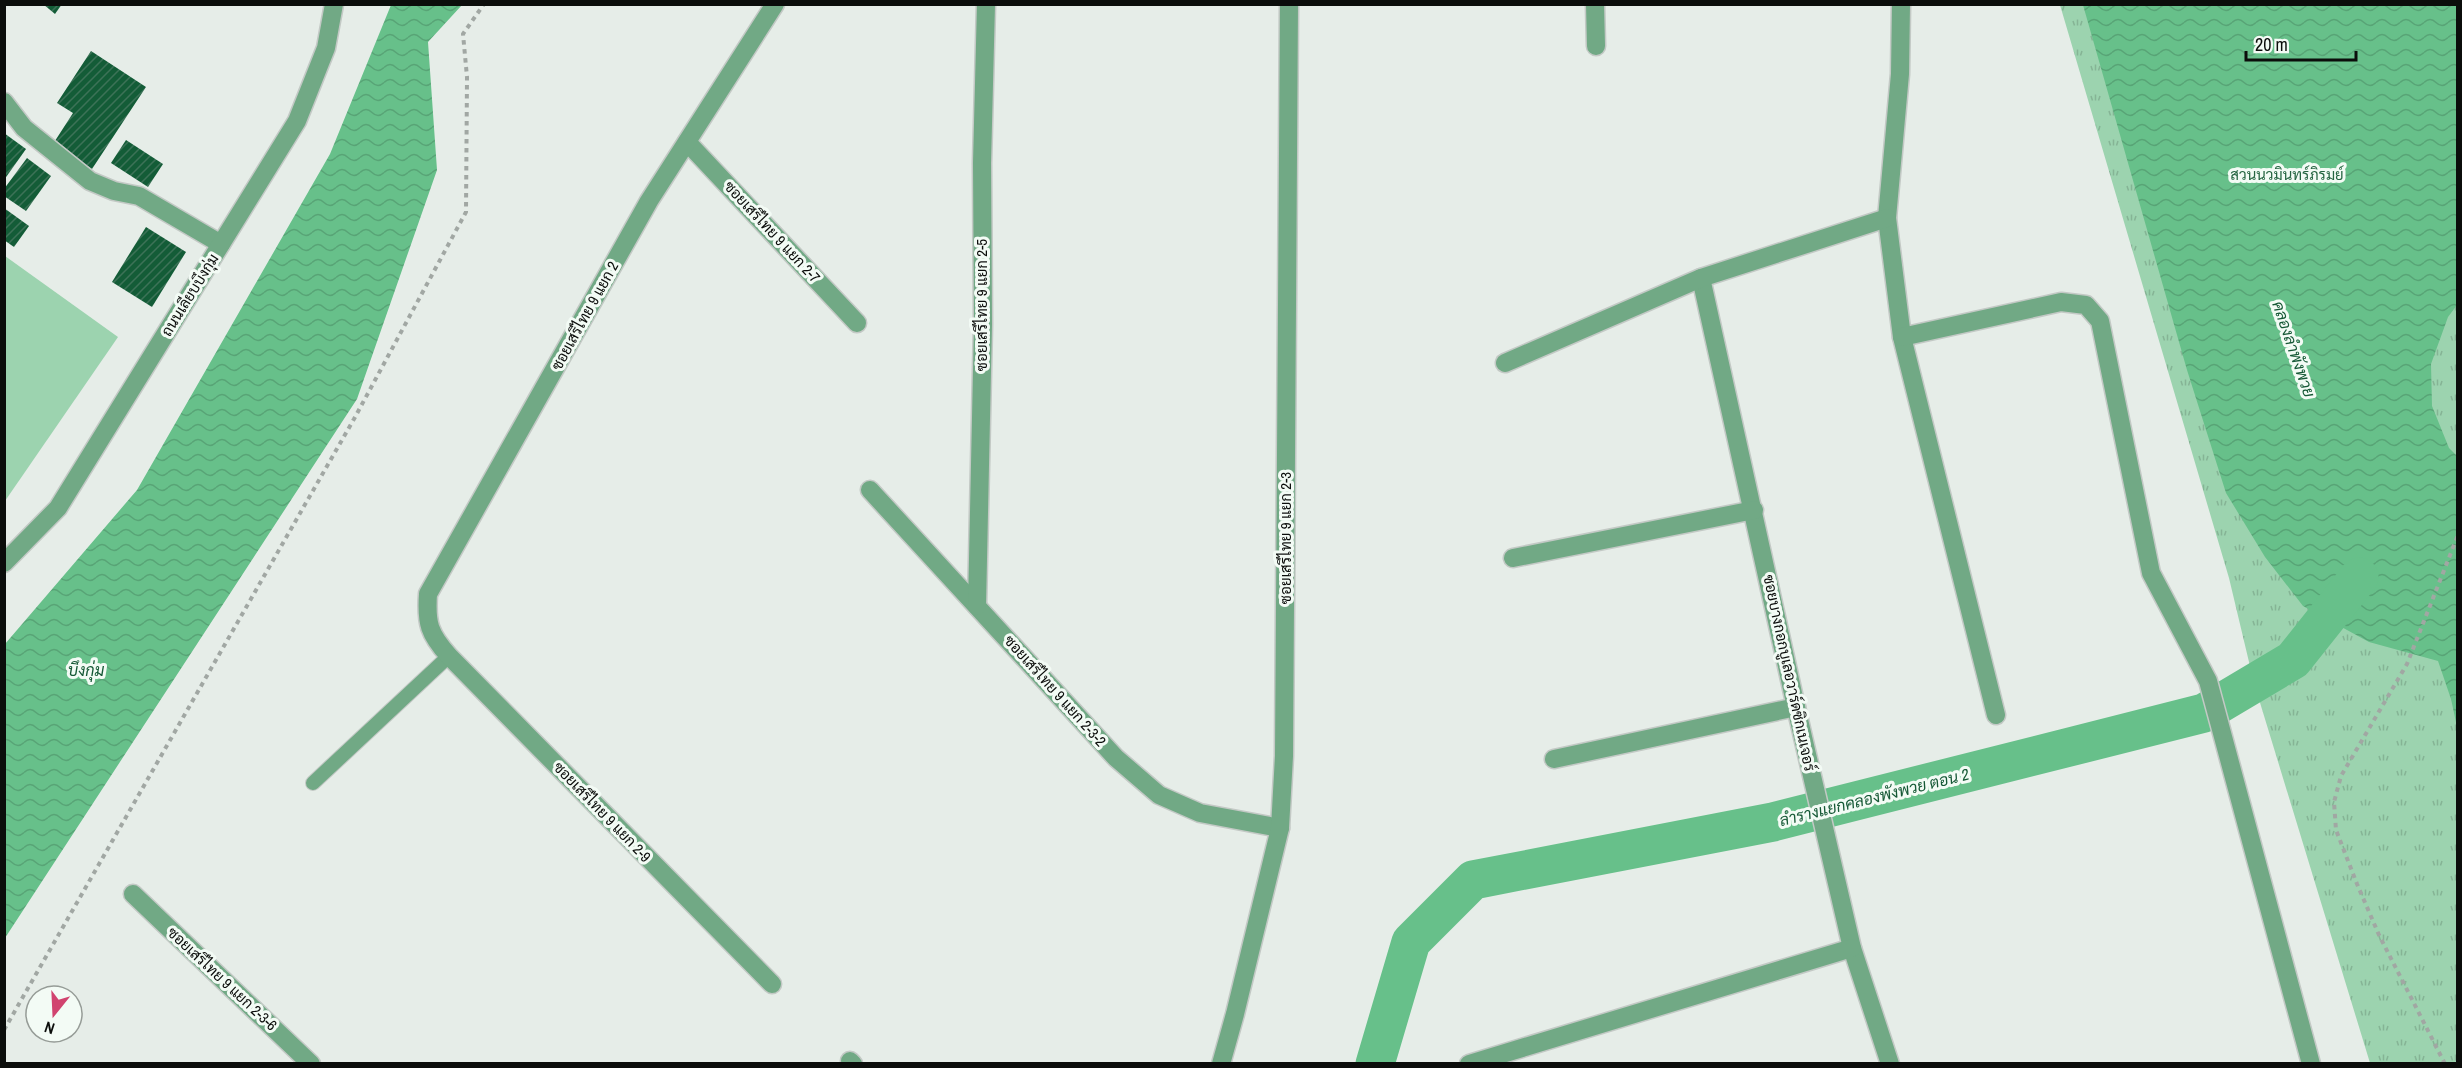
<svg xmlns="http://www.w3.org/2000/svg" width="2462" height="1068" font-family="'Archivo Narrow',Sarabun,sans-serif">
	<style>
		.grass { fill: #9cd3af }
		.park { fill: url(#park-tufts) }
		.water { fill: url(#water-waves) }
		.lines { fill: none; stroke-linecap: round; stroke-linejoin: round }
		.canal { stroke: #67c08a; stroke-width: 39 }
		.building { fill: url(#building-hatch) }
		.lane-casing { stroke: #c3c9c5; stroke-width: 16 }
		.street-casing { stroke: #c3c9c5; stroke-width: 21 }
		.path { stroke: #a1a7a3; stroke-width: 4; stroke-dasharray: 4.5 4.5; stroke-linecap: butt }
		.lane { stroke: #71a985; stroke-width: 14 }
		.street { stroke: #71a985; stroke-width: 18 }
		.labels { text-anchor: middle; stroke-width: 6; stroke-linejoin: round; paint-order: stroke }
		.park-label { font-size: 15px; fill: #256541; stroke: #f3fbf5 }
		.street-label { font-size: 15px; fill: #0b0d0b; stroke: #f3fbf5 }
		.water-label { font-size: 16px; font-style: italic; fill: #165936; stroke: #f3fbf5 }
	</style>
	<defs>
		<pattern id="park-tufts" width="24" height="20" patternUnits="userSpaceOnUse" patternTransform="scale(1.5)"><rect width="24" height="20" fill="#9cd3af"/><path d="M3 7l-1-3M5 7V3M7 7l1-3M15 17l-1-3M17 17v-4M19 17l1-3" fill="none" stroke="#85b495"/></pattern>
		<pattern id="water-waves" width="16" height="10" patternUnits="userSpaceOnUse" patternTransform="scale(1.5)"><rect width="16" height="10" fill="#67c08a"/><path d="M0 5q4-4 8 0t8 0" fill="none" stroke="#58a476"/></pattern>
		<pattern id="building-hatch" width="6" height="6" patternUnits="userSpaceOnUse" patternTransform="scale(1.5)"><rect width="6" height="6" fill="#135c37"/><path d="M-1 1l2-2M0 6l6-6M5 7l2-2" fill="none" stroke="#3c7257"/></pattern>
	</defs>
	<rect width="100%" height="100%" fill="#e6ede8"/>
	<path class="grass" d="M5 256 118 337 5 501Z"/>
	<path class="park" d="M2060 5H2457V1063H2370L2254 683 2229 578Z"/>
	<g class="water">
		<path d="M391 5H462L428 42 437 170 357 399 5 938V644L137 490 330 154Z"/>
		<path d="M2083 5H2457V305L2448 317 2431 364 2432 406 2449 448 2457 456V727L2451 699 2438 661 2369 642 2303 606 2265 557 2226 493 2187 370Z"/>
	</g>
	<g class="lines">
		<path class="canal" d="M1375 1064 1411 942 1473 880 1773 822 2204 713 2293 660 2359 577"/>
	</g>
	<g class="building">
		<path d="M43 4H62L55 14Z"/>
		<path d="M91 51 146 87 92 169 53 144 73 113 57 103Z"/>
		<path d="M4 133 26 149 4 180Z"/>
		<path d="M126 140 163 164 148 187 111 163Z"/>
		<path d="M27 158 51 176 26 211 4 196V189Z"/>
		<path d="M4 208 29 226 14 247 4 240Z"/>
		<path d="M146 227 186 252 152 307 112 282Z"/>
	</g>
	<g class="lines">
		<defs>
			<path id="lane" d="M313 783 449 656"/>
			<g id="street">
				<path d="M1595 4 1596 46"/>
				<path d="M1901 4 1900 74 1887 218 1902 337 1996 715"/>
				<path d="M4 102 24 128 90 181 114 191 139 196 221 244"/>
				<path d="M687 142 857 323"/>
				<path d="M1701 278 1796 707 1852 948 1890 1064"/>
				<path d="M1902 337 2061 302 2086 305 2100 321 2151 573 2208 681 2311 1064"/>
				<path d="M1505 363 1701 278 1887 218"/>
				<path d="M870 490 1116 758 1159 795 1200 813 1280 828"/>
				<path d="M1513 558 1754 510"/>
				<path d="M4 563 58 508 297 121 326 48 334 4"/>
				<path d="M977 606 983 324 982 163 986 4"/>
				<path d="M1554 759 1796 707"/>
				<path d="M133 894 311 1064"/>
				<path d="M772 984 449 656C429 634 426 623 428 594L649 201 775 4"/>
				<path d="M850 1061 853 1064"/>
				<path d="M1221 1064 1235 1014 1280 828 1284 756 1289 4"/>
				<path d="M1469 1064 1852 948"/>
			</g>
		</defs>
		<use href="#lane" class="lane-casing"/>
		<use href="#street" class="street-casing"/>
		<g class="path">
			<path d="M4 1030 354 419 466 212 467 77 463 34 484 4"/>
			<path d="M2445 1064 2379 935 2357 884 2336 830 2334 802 2341 776 2407 664 2458 535"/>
		</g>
		<use href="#lane" class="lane"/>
		<use href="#street" class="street"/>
	</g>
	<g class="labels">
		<g class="park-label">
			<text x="2287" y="180">สวนนวมินทร์ภิรมย์</text>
		</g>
		<g class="street-label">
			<text transform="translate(772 232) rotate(47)" y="5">ซอยเสรีไทย 9 แยก 2-7</text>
			<text transform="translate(190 295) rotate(-58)" y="5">ถนนเลียบบึงกุ่ม</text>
			<text transform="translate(982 305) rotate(-90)" y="5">ซอยเสรีไทย 9 แยก 2-5</text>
			<text transform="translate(585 316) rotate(-61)" y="5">ซอยเสรีไทย 9 แยก 2</text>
			<text transform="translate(1286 538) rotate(-90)" y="5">ซอยเสรีไทย 9 แยก 2-3</text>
			<text transform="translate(1789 673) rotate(78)" y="5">ซอยบางกอกบูเลอวาร์ดซิกเนเจอร์</text>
			<text transform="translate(1055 691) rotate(48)" y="5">ซอยเสรีไทย 9 แยก 2-3-2</text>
			<text transform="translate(602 812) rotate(46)" y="5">ซอยเสรีไทย 9 แยก 2-9</text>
			<text transform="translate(222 979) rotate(43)" y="5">ซอยเสรีไทย 9 แยก 2-3-6</text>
		</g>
		<g class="water-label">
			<text transform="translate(2294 349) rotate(71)" y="6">คลองลำพังพวย</text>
			<text x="86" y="676">บึงกุ่ม</text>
			<text transform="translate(1874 797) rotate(-14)" y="6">ลำรางแยกคลองพังพวย ตอน 2</text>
		</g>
	</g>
	<rect width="2462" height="1068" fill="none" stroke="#0b0d0b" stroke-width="12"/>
	<g transform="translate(54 1014) rotate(198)"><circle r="28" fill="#f3fbf5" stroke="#969c97" stroke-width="1.5"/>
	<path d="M0-4.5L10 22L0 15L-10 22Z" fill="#d1436f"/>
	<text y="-9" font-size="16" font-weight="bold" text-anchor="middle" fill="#0b0d0b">N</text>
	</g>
	<path d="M2246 51v9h110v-9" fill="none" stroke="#0b0d0b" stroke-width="3"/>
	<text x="2255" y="51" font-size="18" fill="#0b0d0b" stroke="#f3fbf5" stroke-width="4.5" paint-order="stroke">20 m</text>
</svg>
